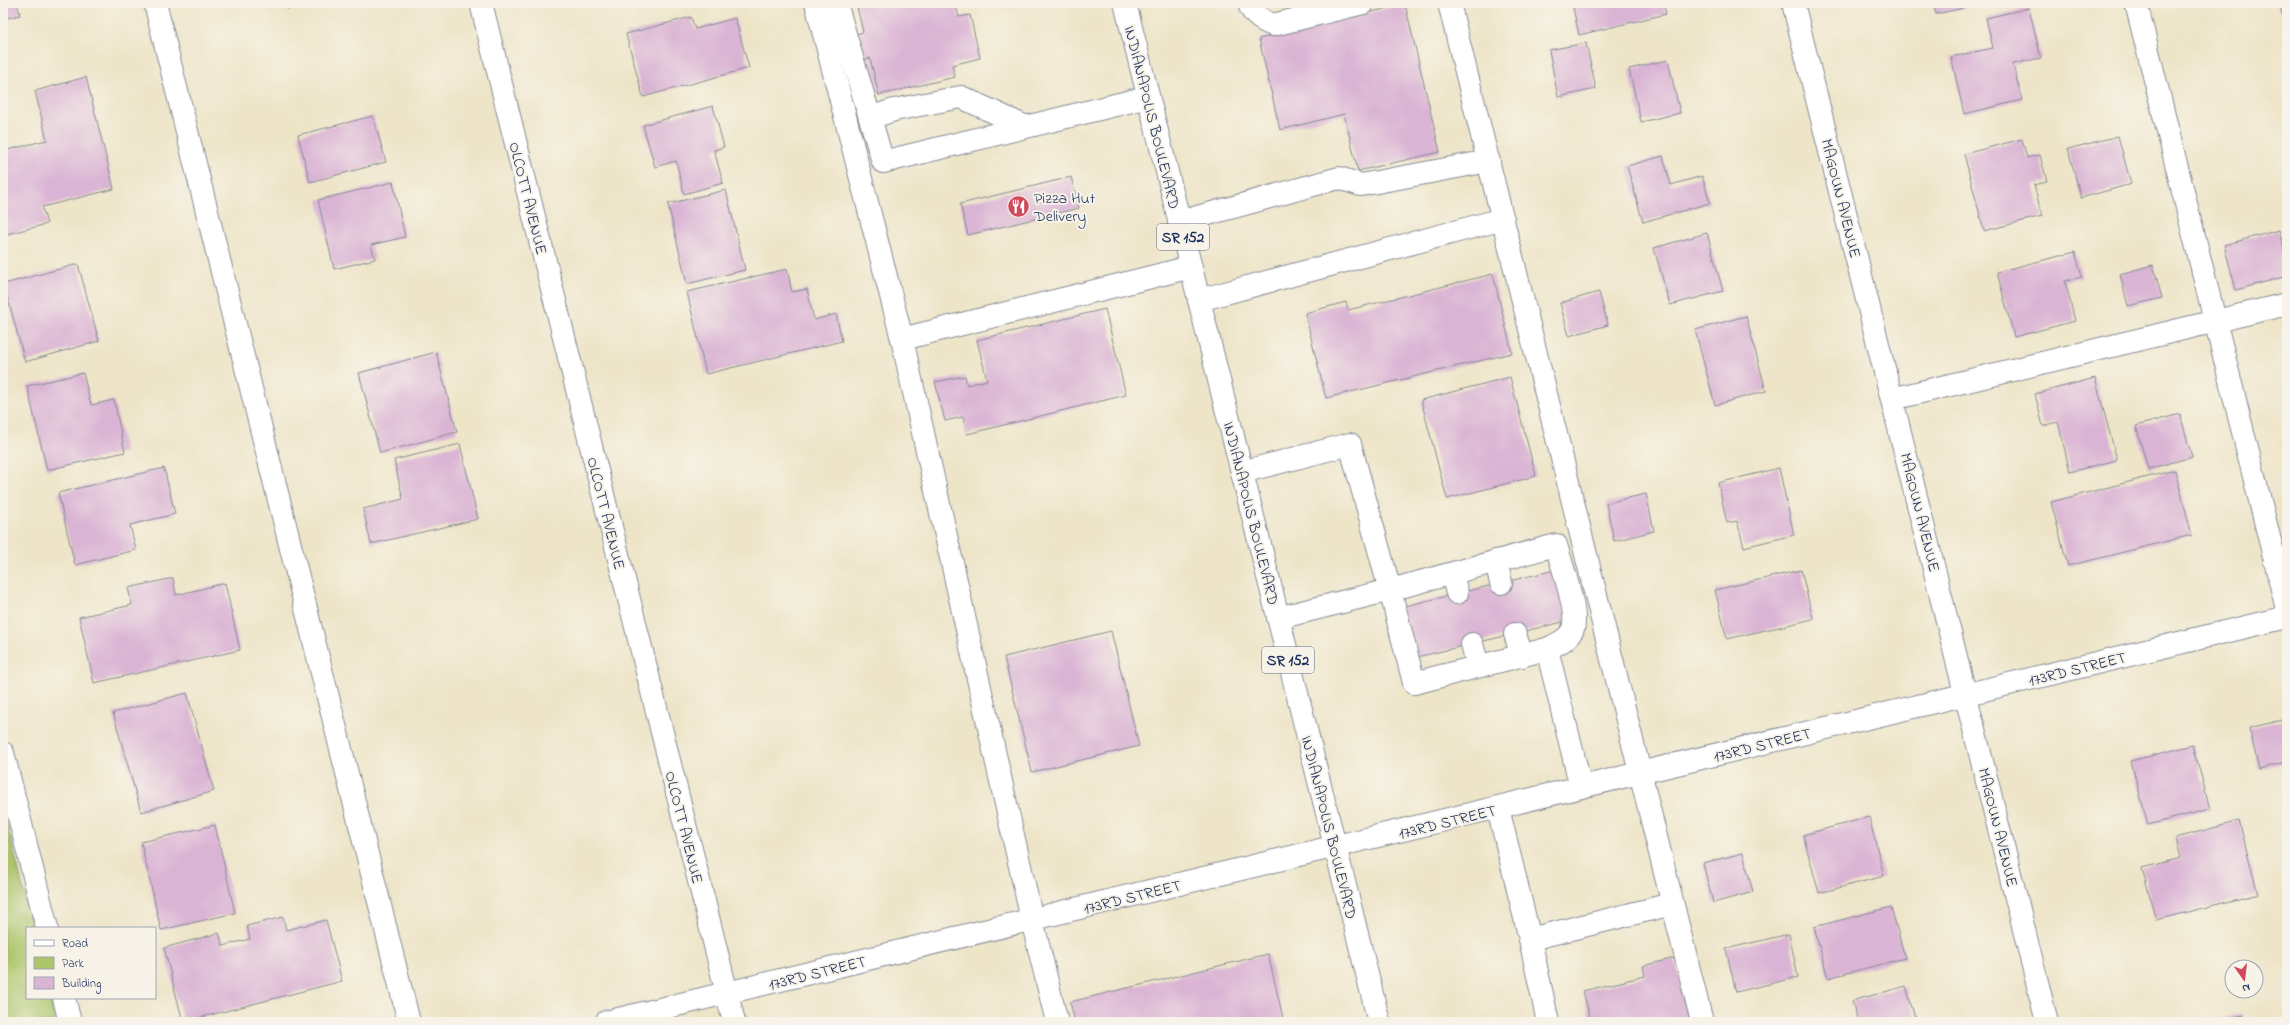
<svg xmlns="http://www.w3.org/2000/svg" width="2290" height="1025" font-family="'Indie Flower',sans-serif">
	<style>
		.green { fill: #acc56a; stroke: #647a64 }
		.building { fill: #dab4d4 }
		.lines { fill: none; stroke-linecap: round; stroke-linejoin: round }
		.service-casing { stroke: #848a94; stroke-width: 24 }
		.minor-casing { stroke: #848a94; stroke-width: 24 }
		.tertiary-casing { stroke: #848a94; stroke-width: 24 }
		.primary-casing { stroke: #848a94; stroke-width: 24 }
		.service { stroke: #fff; stroke-width: 22 }
		.minor { stroke: #fff; stroke-width: 22 }
		.tertiary { stroke: #fff; stroke-width: 22 }
		.primary { stroke: #fff; stroke-width: 22 }
		.labels { text-anchor: middle; stroke-width: 4; stroke-linejoin: round; paint-order: stroke }
		.shield { fill: #f7f3e8; stroke: #5d6a87; stroke-width: 1 }
		.shield-label { font-size: 15px; font-weight: bold; fill: #1b2f5e }
		.street-label { font-size: 16px; fill: #1b2f5e; stroke: #f7f3e8 }
		.poi-label { font-size: 16px; fill: #1b2f5e; stroke: #f7f3e8; text-anchor: start }
	</style>
	<rect width="100%" height="100%" fill="#f7f3e8"/>
	<filter id="ink" filterUnits="userSpaceOnUse"><feTurbulence type="fractalNoise" baseFrequency=".025" numOctaves="2"/><feDisplacementMap in="SourceGraphic" scale="8" xChannelSelector="R" yChannelSelector="G"/><feConvolveMatrix kernelMatrix="1 2 1 2 8 2 1 2 1" color-interpolation-filters="sRGB"/></filter>
	<filter id="wash" filterUnits="userSpaceOnUse"><feTurbulence type="fractalNoise" baseFrequency=".012" numOctaves="4" result="noise"/><feDisplacementMap in="SourceGraphic" scale="16" xChannelSelector="R" yChannelSelector="G"/><feGaussianBlur stdDeviation="0.9" result="paint"/><feColorMatrix in="noise" values="0 0 0 0 0 0 0 0 0 0 0 0 0 0 0 0 0 1.4 0 .05"/><feComposite in="paint" operator="in"/></filter>
	<g filter="url(#wash)">
		<rect width="100%" height="100%" fill="#eee5c9"/>
		<path class="green" d="M3 808 33 928H27V998H50L56 1022H3Z"/>
		<g id="blocks">
			<g class="building">
				<path d="M3 3H17L20 15 3 19Z"/>
				<path d="M285 3H309V4L287 9Z"/>
				<path d="M856 3H955L959 17 970 15 980 58 952 65 955 77 879 95 870 58 861 61 854 35 863 32Z"/>
				<path d="M1572 3H1663L1666 14 1579 35Z"/>
				<path d="M1933 3H1982V4L1936 14Z"/>
				<path d="M2279 3H2287V28L2286 29Z"/>
				<path d="M1405 4 1440 152 1358 171 1344 114 1280 130 1259 39Z"/>
				<path d="M2029 8 2041 58 2013 64 2022 100 1964 114 1951 57 1993 48 1986 18Z"/>
				<path d="M691 17 695 29 735 18 749 68 643 97 626 34Z"/>
				<path d="M1586 43 1596 89 1558 97 1549 50Z"/>
				<path d="M1668 60 1680 113 1641 122 1629 69Z"/>
				<path d="M86 77 114 189 42 207 47 224 3 235V151L47 140 35 91Z"/>
				<path d="M713 106 724 147 714 150 723 183 684 194 676 161 655 167 643 125Z"/>
				<path d="M373 116 386 162 310 182 298 135Z"/>
				<path d="M2118 136 2131 184 2081 198 2068 149Z"/>
				<path d="M2022 139 2027 158 2040 155 2047 182 2034 185 2042 216 1984 231 1964 154Z"/>
				<path d="M1663 156 1671 185 1702 176 1710 203 1643 222 1627 166Z"/>
				<path d="M1071 177 1079 208 968 235 960 204Z"/>
				<path d="M393 182 405 237 371 245 375 259 334 269 318 200Z"/>
				<path d="M726 190 745 270 687 284 668 204Z"/>
				<path d="M2279 230 2287 262V276L2236 290 2224 245Z"/>
				<path d="M1707 233 1723 291 1670 305 1654 248Z"/>
				<path d="M2075 252 2082 277 2065 281 2075 321 2014 337 1997 272Z"/>
				<path d="M78 264 99 341 25 362 4 284Z"/>
				<path d="M2153 265 2162 298 2128 306 2120 274Z"/>
				<path d="M787 269 792 292 807 289 814 320 836 314 842 341 706 374 687 292Z"/>
				<path d="M1493 274 1512 353 1326 398 1305 313 1346 302 1348 310Z"/>
				<path d="M1599 292 1608 325 1569 336 1560 303Z"/>
				<path d="M1105 309 1126 395 967 434 963 417 945 421 935 382 965 376 967 385 987 380 977 340Z"/>
				<path d="M1746 316 1766 391 1715 405 1695 330Z"/>
				<path d="M436 352 457 432 380 453 359 373Z"/>
				<path d="M83 373 91 405 114 400 125 452 47 470 27 386Z"/>
				<path d="M1510 377 1536 476 1447 499 1421 400Z"/>
				<path d="M2095 378 2117 460 2070 472 2058 422 2043 426 2035 394Z"/>
				<path d="M2180 414 2192 457 2148 469 2136 426Z"/>
				<path d="M460 444 478 519 371 544 363 509 403 499 394 460Z"/>
				<path d="M164 468 175 514 130 525 136 550 75 565 58 493Z"/>
				<path d="M1779 468 1794 535 1744 547 1737 521 1727 523 1718 483Z"/>
				<path d="M2175 470 2192 535 2068 566 2051 502Z"/>
				<path d="M1646 494 1654 531 1614 541 1606 503Z"/>
				<path d="M1555 570 1567 621 1413 658 1401 607Z"/>
				<path d="M1801 570 1813 619 1727 639 1715 590Z"/>
				<path d="M173 578 176 595 225 583 240 650 94 683 79 617 132 605 128 588Z"/>
				<path d="M1111 631 1139 746 1032 772 1004 657Z"/>
				<path d="M187 693 214 791 141 812 113 713Z"/>
				<path d="M2287 719V762L2259 769 2249 728Z"/>
				<path d="M2193 745 2210 809 2148 825 2131 761Z"/>
				<path d="M1869 817 1884 876 1819 893 1803 835Z"/>
				<path d="M2239 821 2258 894 2156 920 2142 868 2181 858 2176 838Z"/>
				<path d="M215 825 235 913 161 930 141 842Z"/>
				<path d="M1743 853 1753 892 1713 903 1703 863Z"/>
				<path d="M1891 907 1905 958 1828 978 1814 927Z"/>
				<path d="M283 917 286 930 326 920 342 981 183 1022 164 948 219 933 223 946 250 939 247 926Z"/>
				<path d="M1789 934 1798 977 1736 992 1726 949Z"/>
				<path d="M1268 954 1284 1022H1075L1070 1002Z"/>
				<path d="M1675 958 1690 1022H1591L1583 991 1645 976 1643 966Z"/>
				<path d="M1906 986 1916 1022H1858L1852 1001Z"/>
				<path d="M2243 1014 2244 1022H2211V1021Z"/>
			</g>
		</g>
	</g>
	<g filter="url(#ink)">
		<use href="#blocks" fill-opacity="0" stroke="#848a94" stroke-width="1"/>
		<g class="lines">
			<defs>
				<g id="service">
					<path d="M155 3 409 1022"/>
					<path d="M816 3 902 339 1032 920 1057 1022"/>
					<path d="M836 3 870 118 894 110 961 97 1024 126"/>
					<path d="M1249 3C1252 15 1262 21 1273 25L1363 3"/>
					<path d="M1449 3 1702 1022"/>
					<path d="M2136 3 2287 609"/>
					<path d="M870 118 883 162 1148 97"/>
					<path d="M1179 222 1339 178 1361 185 1489 161"/>
					<path d="M1199 300 1503 219"/>
					<path d="M902 339 1191 267"/>
					<path d="M1892 399 2287 304"/>
					<path d="M1242 472 1350 444 1390 590 1556 545C1561 563 1579 613 1573 629 1568 640 1557 644 1547 649"/>
					<path d="M1496 561 1501 583"/>
					<path d="M1452 574 1457 593"/>
					<path d="M1278 618 1390 590 1414 683 1547 649 1581 787"/>
					<path d="M1515 634 1522 656"/>
					<path d="M1472 644 1478 666"/>
					<path d="M1498 808 1530 939 1672 904"/>
					<path d="M1530 939 1548 1022"/>
				</g>
				<g id="minor">
					<path d="M481 3 734 1022"/>
					<path d="M1793 3 2047 1022"/>
					<path d="M3 753 47 928"/>
					<path d="M64 998 70 1022"/>
				</g>
				<path id="tertiary" d="M606 1022 2287 617"/>
				<path id="primary" d="M1125 3 1379 1022"/>
			</defs>
			<use href="#service" class="service-casing"/>
			<use href="#minor" class="minor-casing"/>
			<use href="#tertiary" class="tertiary-casing"/>
			<use href="#primary" class="primary-casing"/>
			<use href="#service" class="service"/>
			<use href="#minor" class="minor"/>
			<use href="#tertiary" class="tertiary"/>
			<use href="#primary" class="primary"/>
		</g>
	</g>
	<defs>
		<symbol id="restaurant-disc" viewBox="-11 -11 22 22"><circle r="9.5" fill="#d1495b" stroke="#f7f3e8"/><path d="M-5-6h1v4h1v-4h1v4h1v-4h1v5L-1.5 .5V6h-2V.5L-5-1ZM5-6V6H3V1.5H1.5Q1.5-4 5-6Z" fill="#fff"/></symbol>
	</defs>
	<g fill-rule="evenodd">
		<use href="#restaurant-disc" x="1006" y="194" width="25" height="25"/>
	</g>
	<g class="labels">
		<g class="shield">
			<rect x="1157" y="224" width="52" height="26" rx="3"/>
			<rect x="1262" y="647" width="52" height="26" rx="3"/>
		</g>
		<g class="shield-label">
			<text x="1183" y="242">SR 152</text>
			<text x="1288" y="665">SR 152</text>
		</g>
		<g class="street-label">
			<text transform="translate(1153 117) rotate(76)" y="6">INDIANAPOLIS BOULEVARD</text>
			<text transform="translate(529 198) rotate(76)" y="6">OLCOTT AVENUE</text>
			<text transform="translate(1842 198) rotate(76)" y="6">MAGOUN AVENUE</text>
			<text transform="translate(1921 512) rotate(76)" y="6">MAGOUN AVENUE</text>
			<text transform="translate(607 513) rotate(76)" y="6">OLCOTT AVENUE</text>
			<text transform="translate(1252 513) rotate(76)" y="6">INDIANAPOLIS BOULEVARD</text>
			<text transform="translate(2077 668) rotate(-14)" y="6">173RD STREET</text>
			<text transform="translate(1762 744) rotate(-14)" y="6">173RD STREET</text>
			<text transform="translate(1447 821) rotate(-14)" y="6">173RD STREET</text>
			<text transform="translate(685 827) rotate(76)" y="6">OLCOTT AVENUE</text>
			<text transform="translate(1330 827) rotate(76)" y="6">INDIANAPOLIS BOULEVARD</text>
			<text transform="translate(1999 827) rotate(76)" y="6">MAGOUN AVENUE</text>
			<text transform="translate(1132 896) rotate(-14)" y="6">173RD STREET</text>
			<text transform="translate(817 972) rotate(-14)" y="6">173RD STREET</text>
		</g>
		<g class="poi-label">
			<text x="1034" y="203">Pizza Hut<tspan x="1034" dy="18">Delivery</tspan></text>
		</g>
	</g>
	<rect width="2290" height="1025" fill="none" stroke="#f7f3e8" stroke-width="16"/>
	<rect x="26" y="927" width="130" height="72" fill="#f7f3e8" stroke="#9fa5b1"/>
	<rect x="34" y="940" width="20" height="6" fill="#ffffff" stroke="#9fa5b1"/>
	<text x="62" y="947" font-size="12" fill="#1b2f5e">Road</text>
	<rect x="34" y="957" width="20" height="12" fill="#acc56a" stroke="#9fa5b1"/>
	<text x="62" y="967" font-size="12" fill="#1b2f5e">Park</text>
	<rect x="34" y="977" width="20" height="12" fill="#dab4d4" stroke="#9fa5b1"/>
	<text x="62" y="987" font-size="12" fill="#1b2f5e">Building</text>
	<g transform="translate(2244 979) rotate(166)"><circle r="19" fill="#f7f3e8" stroke="#9fa5b1"/>
	<path d="M0-3L7 15L0 10L-7 15Z" fill="#d1495b"/>
	<text y="-6" font-size="11" font-weight="bold" text-anchor="middle" fill="#1b2f5e">N</text>
	</g>
</svg>
